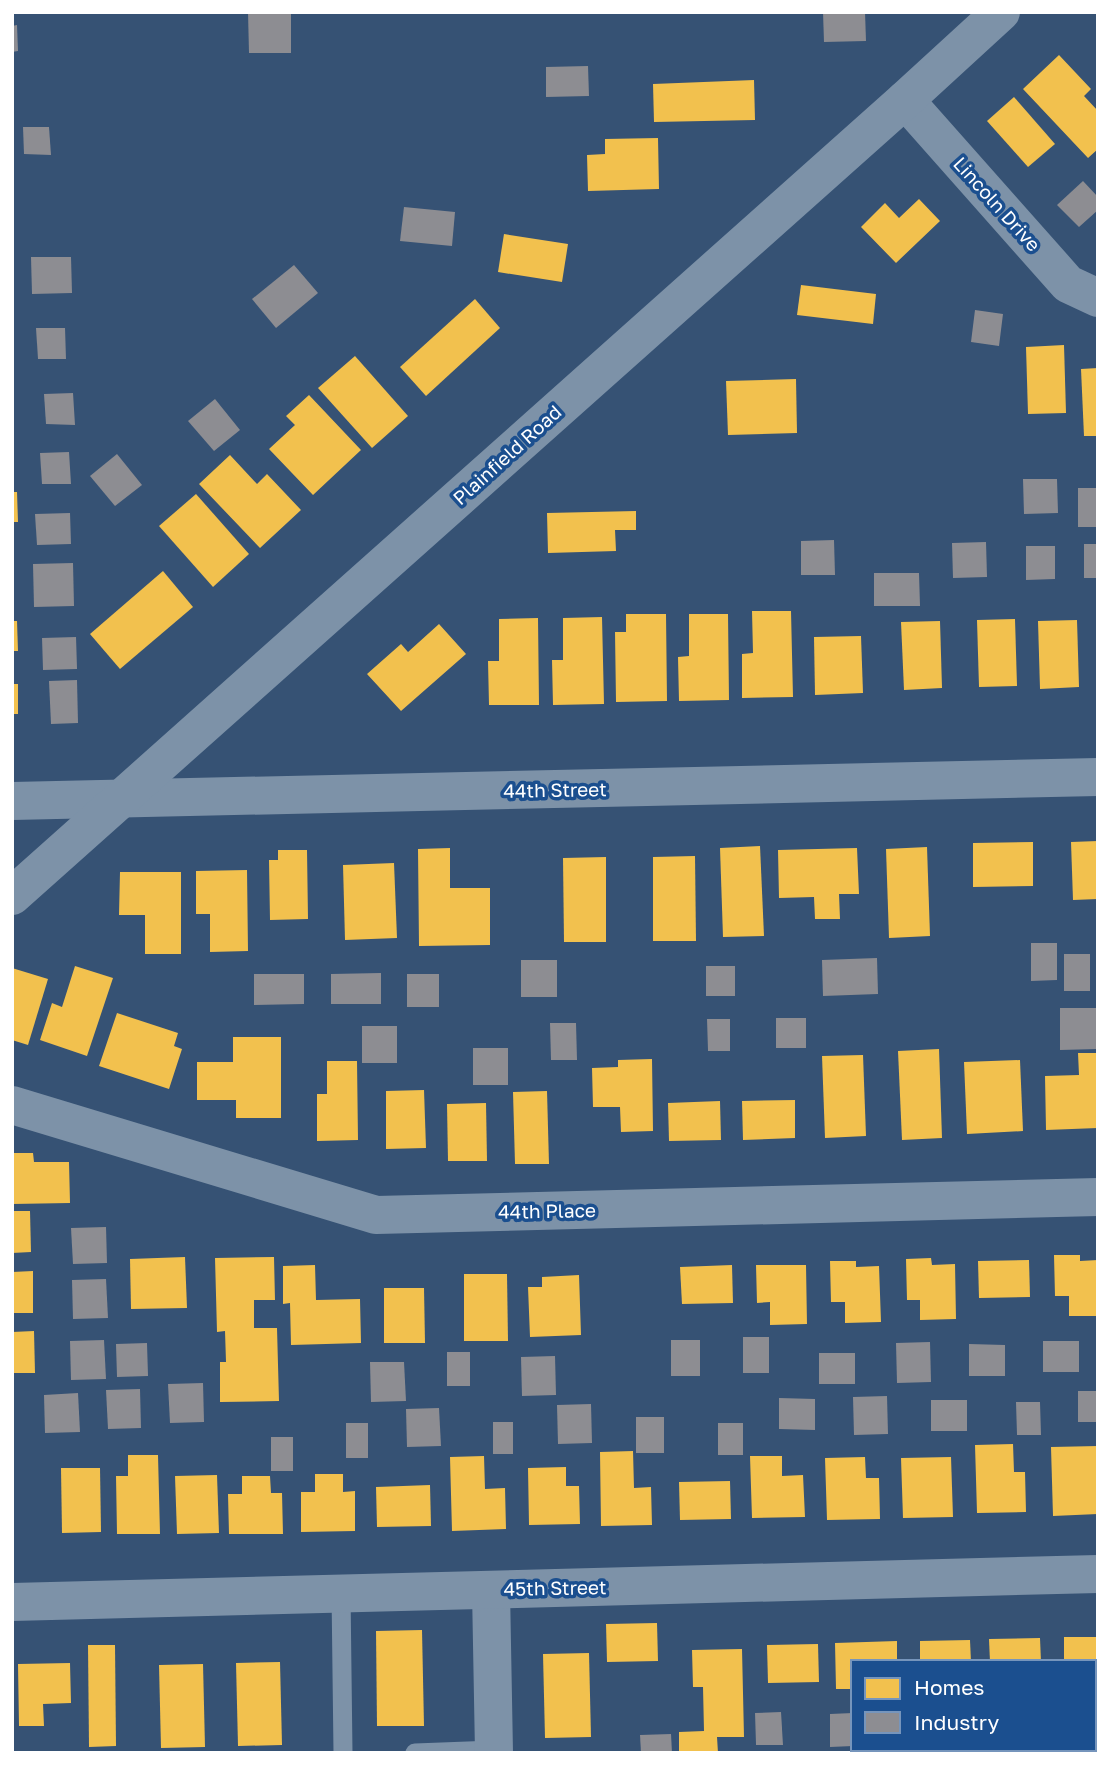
<svg xmlns="http://www.w3.org/2000/svg" width="1110" height="1765" font-family="'Golos Text',sans-serif">
	<style>
		.homes { fill: #f2c14e }
		.industry { fill: #8d8d92 }
		.lines { fill: none; stroke-linecap: round; stroke-linejoin: round }
		.service { stroke: #7d92a8; stroke-width: 19 }
		.minor { stroke: #7d92a8; stroke-width: 38 }
		.tertiary { stroke: #7d92a8; stroke-width: 38 }
		.labels { text-anchor: middle; stroke-width: 7; stroke-linejoin: round; paint-order: stroke }
		.street-label { font-size: 19px; fill: #fff; stroke: #1b4f8f }
	</style>
	<rect width="100%" height="100%" fill="#365274"/>
	<g class="homes">
		<path d="M1059 55 1091 89 1084 96 1098 111V149L1088 158 1023 89Z"/>
		<path d="M754 80 755 120 654 122 653 84Z"/>
		<path d="M1014 97 1055 144 1028 167 987 121Z"/>
		<path d="M658 138 659 189 588 191 587 155 605 154V139Z"/>
		<path d="M919 199 940 221 896 263 861 227 885 203 899 218Z"/>
		<path d="M504 234 568 244 562 282 498 272Z"/>
		<path d="M801 285 876 294 873 324 797 315Z"/>
		<path d="M475 299 500 328 426 396 400 367Z"/>
		<path d="M1064 345 1066 413 1028 414 1026 347Z"/>
		<path d="M355 356 408 416 372 448 318 388Z"/>
		<path d="M1098 368V436H1084L1081 369Z"/>
		<path d="M796 379 797 433 728 435 726 381Z"/>
		<path d="M309 395 361 450 313 495 269 449 295 425 286 416Z"/>
		<path d="M230 455 257 484 267 474 301 510 260 548 199 484Z"/>
		<path d="M12 492H17L18 522H12Z"/>
		<path d="M196 494 249 554 213 587 159 526Z"/>
		<path d="M636 511V530H615L616 551 548 553 547 513Z"/>
		<path d="M163 571 193 607 120 669 90 634Z"/>
		<path d="M752 611H791L793 697 742 698V654L753 653Z"/>
		<path d="M626 614H666L667 701 616 702 615 632H626Z"/>
		<path d="M689 614H728L729 700 679 701 678 657 689 656Z"/>
		<path d="M602 617 604 704 553 705 552 660H563V618Z"/>
		<path d="M538 618 539 705H489L488 661H499V619Z"/>
		<path d="M1015 619 1017 686 979 687 977 620Z"/>
		<path d="M1077 620 1079 687 1040 689 1038 621Z"/>
		<path d="M12 621H17L18 651H12Z"/>
		<path d="M940 621 942 688 904 690 901 622Z"/>
		<path d="M439 624 466 654 401 711 367 674 401 644 408 652Z"/>
		<path d="M861 636 863 693 815 695 814 637Z"/>
		<rect x="12" y="684" width="6" height="30"/>
		<path d="M1098 841V899L1073 900 1071 842Z"/>
		<path d="M1033 842V886L973 887V843Z"/>
		<path d="M760 846 764 936 723 937 720 848Z"/>
		<path d="M927 847 930 936 889 938 886 849Z"/>
		<path d="M450 848V888H490V945L419 946 418 849Z"/>
		<path d="M857 848 859 894H839L840 919H815L814 897 779 898 778 850Z"/>
		<path d="M278 850H307L308 919 270 920 269 860H278Z"/>
		<path d="M695 856 696 941H653V857Z"/>
		<path d="M606 857V942H564L563 858Z"/>
		<path d="M394 863 397 938 345 940 343 865Z"/>
		<path d="M247 870 248 951 210 952V914H196V871Z"/>
		<path d="M120 872H181V954H145V915H119Z"/>
		<path d="M75 966 113 978 87 1056 40 1040 52 1003 62 1007Z"/>
		<path d="M12 968 48 979 28 1045 12 1040Z"/>
		<path d="M117 1013 178 1033 174 1046 182 1049 169 1089 99 1066Z"/>
		<path d="M233 1037H281V1118H236V1100H197V1062H233Z"/>
		<path d="M939 1049 942 1138 902 1140 898 1051Z"/>
		<path d="M1078 1053H1098V1128L1046 1130 1045 1076 1079 1075Z"/>
		<path d="M863 1055 866 1136 825 1138 822 1056Z"/>
		<path d="M652 1059 653 1131 621 1132 620 1107H593L592 1068 618 1067V1060Z"/>
		<path d="M1020 1060 1023 1131 967 1134 964 1062Z"/>
		<path d="M327 1061H357L358 1140 317 1141V1094H327Z"/>
		<path d="M424 1090 426 1148 386 1149V1091Z"/>
		<path d="M547 1091 549 1164H515L513 1092Z"/>
		<path d="M795 1100V1138L743 1140 742 1101Z"/>
		<path d="M720 1101 721 1140 669 1141 668 1103Z"/>
		<path d="M486 1103 487 1161H448L447 1104Z"/>
		<path d="M12 1153H33L34 1162H69L70 1203 12 1204Z"/>
		<path d="M12 1211H30L31 1252 12 1253Z"/>
		<path d="M1054 1255H1080V1261L1098 1260V1316H1069V1296H1055Z"/>
		<path d="M185 1257 187 1308 131 1309 130 1259Z"/>
		<path d="M274 1257 275 1300H254V1328H277L279 1401 220 1402V1362H226L225 1331 217 1332 215 1258Z"/>
		<path d="M931 1258 932 1265 955 1264 956 1319 920 1320V1300H907L906 1259Z"/>
		<path d="M1029 1260 1030 1297 979 1298 978 1261Z"/>
		<path d="M830 1261H856V1267L879 1266 881 1322 845 1323V1302H831Z"/>
		<path d="M315 1265 316 1300 360 1299 361 1343 291 1345 290 1303 283 1304V1266Z"/>
		<path d="M732 1265 733 1303 682 1304 680 1267Z"/>
		<path d="M756 1265H806L807 1324 770 1325V1302L757 1303Z"/>
		<path d="M33 1271V1313H12V1272Z"/>
		<path d="M464 1274H507L508 1341H464Z"/>
		<path d="M579 1275 581 1335 530 1337 528 1287H542V1277Z"/>
		<path d="M384 1288H424L425 1343H384Z"/>
		<path d="M34 1331 35 1373H12V1332Z"/>
		<path d="M1013 1444 1014 1472H1025L1026 1512 977 1513 975 1445Z"/>
		<path d="M1098 1446V1514L1053 1516 1051 1447Z"/>
		<path d="M633 1451 634 1488 651 1487 652 1525 601 1526 600 1452Z"/>
		<path d="M128 1455H158L160 1534H117L116 1476H128Z"/>
		<path d="M484 1456 485 1489 505 1488 506 1529 452 1531 450 1457Z"/>
		<path d="M750 1456H782V1476L803 1475 805 1517 752 1518Z"/>
		<path d="M865 1457 866 1478H879L880 1519 827 1520 825 1458Z"/>
		<path d="M951 1457 953 1517 903 1518 901 1458Z"/>
		<path d="M566 1467V1486H579L580 1524 529 1525 528 1468Z"/>
		<path d="M61 1468H100L101 1532 62 1533Z"/>
		<path d="M315 1474H343V1492L355 1491V1531L301 1532V1492H315Z"/>
		<path d="M217 1475 219 1533 177 1534 175 1476Z"/>
		<path d="M242 1476H270L271 1493H282L283 1534H229L228 1494H242Z"/>
		<path d="M730 1481 731 1519 680 1520 679 1482Z"/>
		<path d="M430 1485 431 1526 377 1527 376 1487Z"/>
		<path d="M657 1623 658 1661 607 1662 606 1624Z"/>
		<path d="M422 1630 424 1726H377L376 1631Z"/>
		<path d="M1064 1637H1098V1699H1094V1662H1064Z"/>
		<path d="M1040 1638 1041 1662H990L989 1639Z"/>
		<path d="M970 1640 971 1662H920V1641Z"/>
		<path d="M897 1641V1662H853V1689H836L835 1643Z"/>
		<path d="M818 1644 819 1682 768 1683 767 1645Z"/>
		<path d="M88 1645H115L116 1746 89 1747Z"/>
		<path d="M742 1649 744 1737H717L718 1753H679V1732L704 1731 703 1687H693L692 1650Z"/>
		<path d="M589 1653 591 1737 545 1738 543 1654Z"/>
		<path d="M280 1662 282 1745 238 1746 236 1663Z"/>
		<path d="M70 1663 71 1703 43 1704 44 1726H19L18 1664Z"/>
		<path d="M203 1664 205 1747 161 1748 159 1665Z"/>
	</g>
	<g class="industry">
		<path d="M248 12H291V53H249Z"/>
		<path d="M823 12H865L866 41 824 42Z"/>
		<path d="M17 25 18 51 12 52V26Z"/>
		<path d="M588 66 589 96 546 97V67Z"/>
		<path d="M23 127H49L51 155 24 154Z"/>
		<path d="M1083 181 1098 197V210L1079 227 1057 205Z"/>
		<path d="M404 207 455 212 452 246 400 241Z"/>
		<path d="M31 257H71L72 293 32 294Z"/>
		<path d="M294 265 318 293 276 328 252 299Z"/>
		<path d="M975 310 1003 314 999 346 971 342Z"/>
		<path d="M36 328H65L66 359H38Z"/>
		<path d="M73 393 75 425 46 424 44 394Z"/>
		<path d="M215 399 240 430 214 451 188 421Z"/>
		<path d="M69 452 71 484H42L40 453Z"/>
		<path d="M117 454 142 485 115 506 90 476Z"/>
		<path d="M1023 479H1057L1058 513 1024 514Z"/>
		<rect x="1078" y="488" width="20" height="39"/>
		<path d="M70 513 71 544 37 545 35 514Z"/>
		<path d="M834 540 835 575H801V541Z"/>
		<path d="M986 542 987 577 953 578 952 543Z"/>
		<rect x="1084" y="544" width="14" height="34"/>
		<path d="M1026 546H1055V579L1026 580Z"/>
		<path d="M73 563 74 606 34 607 33 564Z"/>
		<path d="M874 573H919L920 606H874Z"/>
		<path d="M76 637 77 669 43 670 42 638Z"/>
		<path d="M77 680 78 723 51 724 49 681Z"/>
		<path d="M1031 943H1057V980L1031 981Z"/>
		<rect x="1064" y="954" width="26" height="37"/>
		<path d="M877 958 878 994 823 996 822 960Z"/>
		<rect x="521" y="960" width="36" height="37"/>
		<rect x="706" y="966" width="29" height="30"/>
		<path d="M381 973V1004H331V974Z"/>
		<path d="M254 974H304V1004L254 1005Z"/>
		<rect x="407" y="974" width="32" height="33"/>
		<path d="M1060 1008H1098V1049L1060 1050Z"/>
		<rect x="776" y="1018" width="30" height="30"/>
		<path d="M707 1019H730V1051H708Z"/>
		<path d="M550 1023H576L577 1060H551Z"/>
		<rect x="362" y="1026" width="35" height="37"/>
		<rect x="473" y="1048" width="35" height="37"/>
		<path d="M106 1227 107 1263 73 1264 71 1228Z"/>
		<path d="M106 1279 108 1318 73 1319 72 1280Z"/>
		<rect x="743" y="1337" width="26" height="36"/>
		<path d="M104 1340 106 1379 71 1380 70 1341Z"/>
		<rect x="671" y="1340" width="29" height="36"/>
		<rect x="1043" y="1341" width="36" height="31"/>
		<path d="M930 1342 931 1382 897 1383 896 1343Z"/>
		<path d="M147 1343 148 1376 117 1377 116 1344Z"/>
		<path d="M969 1344 1005 1345V1376H969Z"/>
		<rect x="447" y="1352" width="23" height="34"/>
		<rect x="819" y="1353" width="36" height="31"/>
		<path d="M555 1356 556 1395 522 1396 521 1357Z"/>
		<path d="M370 1362H404L406 1401 371 1402Z"/>
		<path d="M203 1383 204 1422 170 1423 168 1384Z"/>
		<path d="M140 1389 141 1428 108 1429 106 1390Z"/>
		<rect x="1078" y="1391" width="20" height="31"/>
		<path d="M78 1393 80 1432 45 1433 44 1395Z"/>
		<path d="M887 1396 888 1434 854 1435 853 1397Z"/>
		<path d="M779 1398 815 1399V1430L779 1429Z"/>
		<rect x="931" y="1400" width="36" height="31"/>
		<path d="M1016 1402H1040L1041 1435H1017Z"/>
		<path d="M591 1404 592 1443 558 1444 557 1405Z"/>
		<path d="M439 1408 441 1446 407 1447 406 1409Z"/>
		<rect x="636" y="1417" width="28" height="36"/>
		<rect x="493" y="1422" width="20" height="32"/>
		<rect x="346" y="1423" width="22" height="35"/>
		<rect x="718" y="1423" width="25" height="32"/>
		<rect x="271" y="1437" width="22" height="34"/>
		<path d="M781 1712 783 1745H756L755 1713Z"/>
		<path d="M853 1713V1746L830 1747V1714Z"/>
		<path d="M671 1734 672 1753H641L640 1735Z"/>
	</g>
	<g class="lines">
		<g class="service">
			<path d="M341 1592 343 1753"/>
			<path d="M415 1753 494 1750"/>
		</g>
		<g class="minor">
			<path d="M905 100 1068 284 1098 298"/>
			<path d="M12 801 1098 777"/>
			<path d="M12 1105 376 1215 1098 1197"/>
			<path d="M491 1590 494 1753"/>
			<path d="M12 1602 1098 1574"/>
		</g>
		<path class="tertiary" d="M12 896 905 100 1001 12"/>
	</g>
	<g class="labels">
		<g class="street-label">
			<text transform="translate(997 204) rotate(48)" y="7">Lincoln Drive</text>
			<text transform="translate(507 455) rotate(-42)" y="7">Plainfield Road</text>
			<text transform="translate(555 790) rotate(-1)" y="7">44th Street</text>
			<text transform="translate(547 1211) rotate(-1)" y="7">44th Place</text>
			<text transform="translate(555 1588) rotate(-1)" y="7">45th Street</text>
		</g>
	</g>
	<rect width="1110" height="1765" fill="none" stroke="#ffffff" stroke-width="28"/>
	<rect x="851" y="1660" width="245" height="91" fill="#1b4f8f" stroke="#7695bc" stroke-width="2"/>
	<rect x="865" y="1678" width="35" height="21" fill="#f2c14e" stroke="#7695bc" stroke-width="2"/>
	<text x="914" y="1695" font-size="21" fill="#ffffff">Homes</text>
	<rect x="865" y="1712" width="35" height="21" fill="#8d8d92" stroke="#7695bc" stroke-width="2"/>
	<text x="914" y="1730" font-size="21" fill="#ffffff">Industry</text>
</svg>
